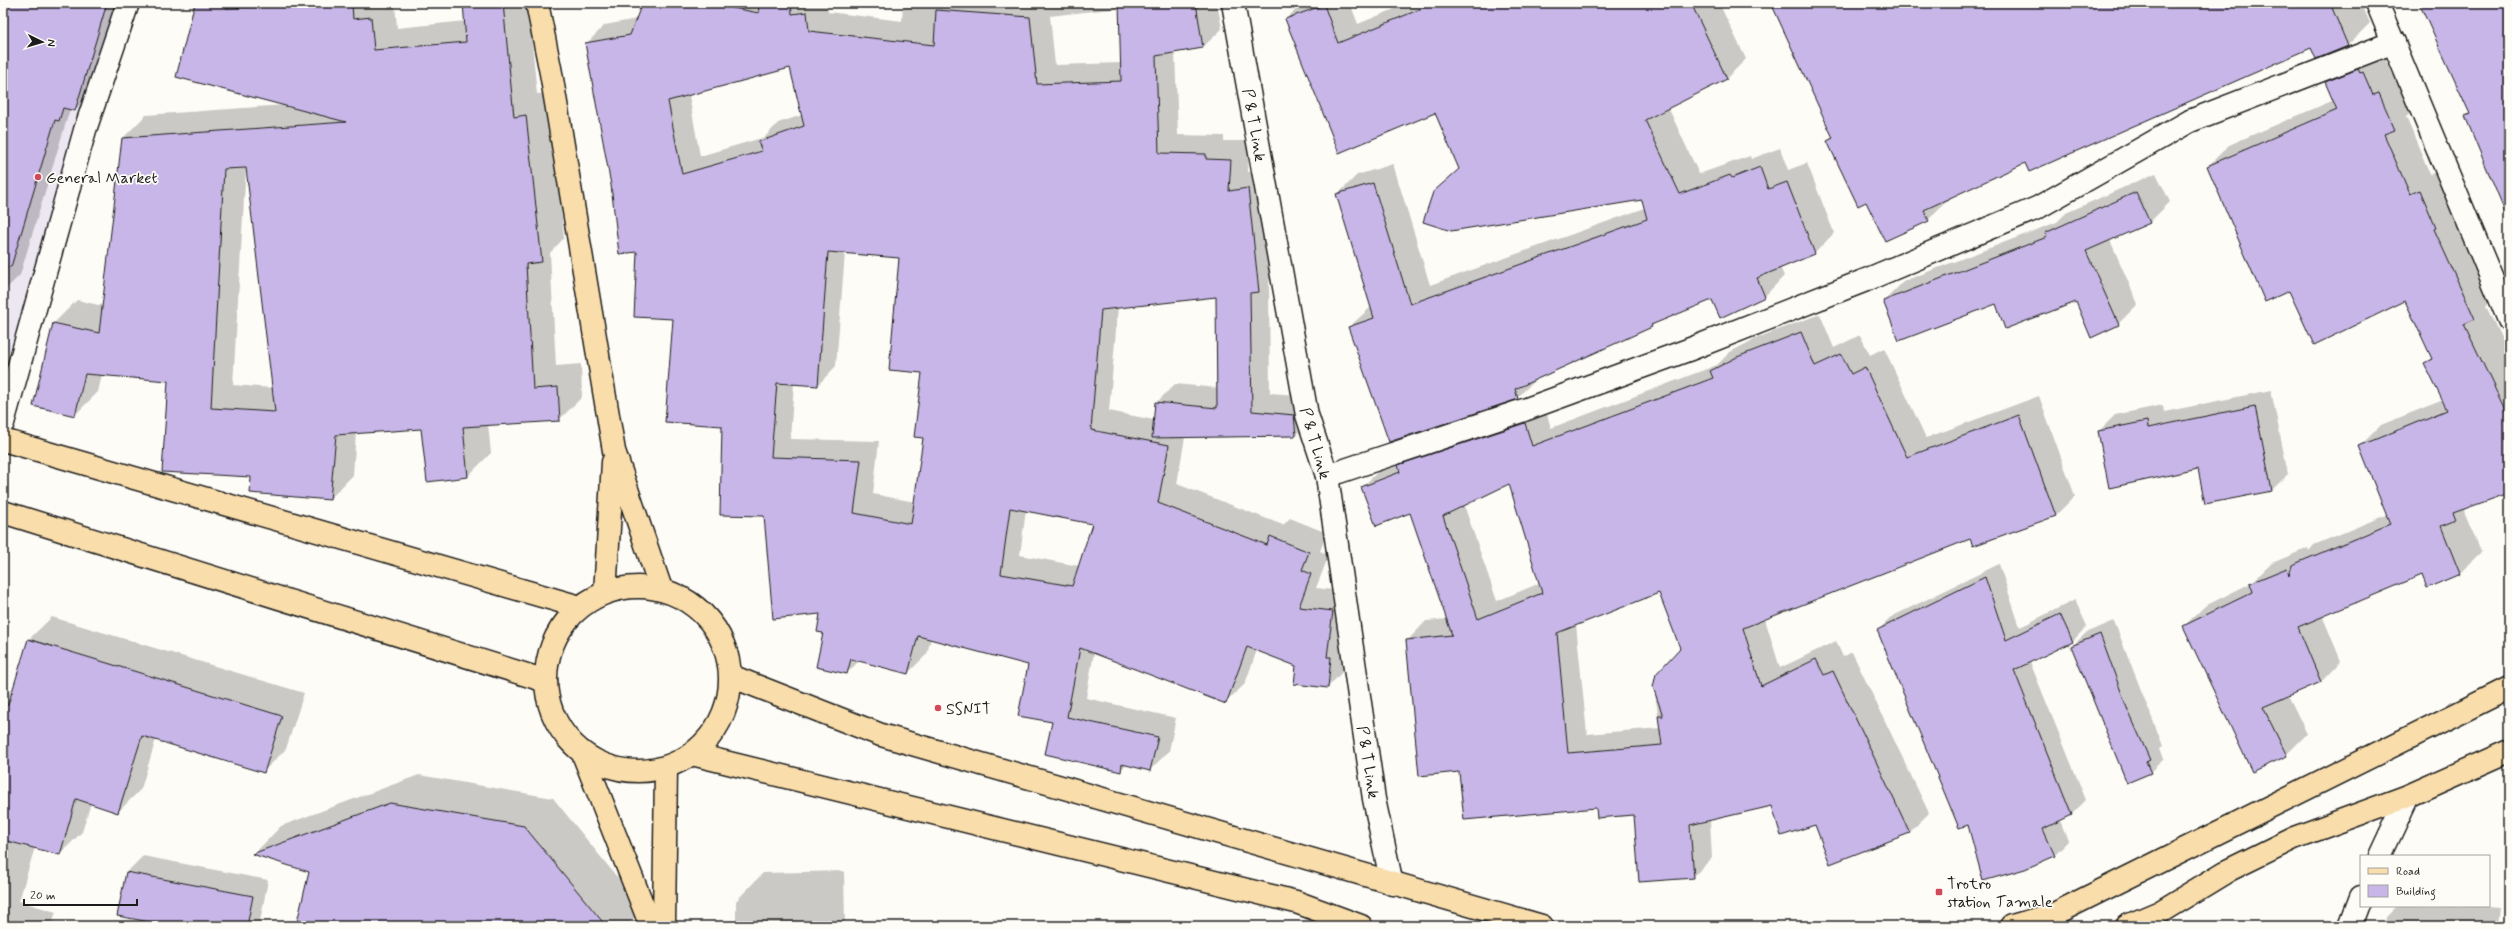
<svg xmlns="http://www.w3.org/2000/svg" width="2512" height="929" font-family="Mynerve,sans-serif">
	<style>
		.built { fill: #ede7f2 }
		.shadow { fill: #0003; fill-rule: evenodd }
		.building { fill: #c7b6e7; stroke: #1c1c1c; fill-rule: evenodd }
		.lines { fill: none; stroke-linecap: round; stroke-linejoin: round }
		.minor-casing { stroke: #1c1c1c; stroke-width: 25 }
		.major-casing { stroke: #1c1c1c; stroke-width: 25 }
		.highway-casing { stroke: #1c1c1c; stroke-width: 25 }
		.minor { stroke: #fdfcf7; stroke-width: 22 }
		.major { stroke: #f9ddab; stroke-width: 22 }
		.highway { stroke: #f9ddab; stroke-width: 22 }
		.poi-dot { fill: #d1495b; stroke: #fdfcf7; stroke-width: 1.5 }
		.labels { text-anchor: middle; stroke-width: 3.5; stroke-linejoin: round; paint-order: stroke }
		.street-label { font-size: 16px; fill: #1c1c1c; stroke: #fdfcf7 }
		.poi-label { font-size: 16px; fill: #1c1c1c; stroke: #fdfcf7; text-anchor: start }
	</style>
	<rect width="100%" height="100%" fill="#fdfcf7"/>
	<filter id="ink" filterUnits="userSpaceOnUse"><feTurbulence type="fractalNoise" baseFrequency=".025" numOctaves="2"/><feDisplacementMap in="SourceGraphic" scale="8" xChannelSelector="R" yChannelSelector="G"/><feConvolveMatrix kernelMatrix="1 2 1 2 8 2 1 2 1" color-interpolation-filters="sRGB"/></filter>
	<g filter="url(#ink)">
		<path class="built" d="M3 3H133L13 352 3 350Z"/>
		<g class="shadow">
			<path d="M3 3H119L92 93 75 110 70 109 20 275 3 292Z"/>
			<path d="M194 3H395L397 28 466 21 464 3H528L537 94 549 93 564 238 550 253 556 366 581 364 582 397 559 420 488 424 491 453 468 476 428 481 422 428 356 432 353 475 330 499 252 476 169 381 102 375 98 392 75 415 54 323 77 300 103 306 123 138 146 115 285 105 177 77ZM246 166H247L273 388 233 385Z"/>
			<path d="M721 3H827L828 12 902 21 903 3H1217L1222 29 1203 47 1175 52 1178 135 1224 136V141H1249L1248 172 1267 170 1278 272 1269 281 1270 393 1313 396 1314 416 1295 435 1185 437 1177 484 1283 525 1290 518 1327 533 1320 551 1329 555 1316 588 1351 592 1346 668 1328 687 1297 666 1257 650 1245 684 1226 702 1094 653 1086 698 1176 718 1169 751 1150 770 1127 764 1120 770 1054 721 1029 664 931 638 927 654 908 673 860 660 847 673 824 633 822 613 765 515 674 318 638 251 612 185 586 44 605 25ZM1120 8 1121 63 1055 65 1050 16ZM790 66 802 115 778 123 765 137 700 156 689 95ZM845 253 900 257 923 372 924 437 915 502 873 494 879 441 790 439 794 383 818 385 836 366ZM1217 295 1218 388 1175 384 1156 403 1154 420 1109 411 1118 307ZM1026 510 1094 523 1079 566 1020 555Z"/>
			<path d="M1303 3H1350L1358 24 1409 3H1719L1746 59 1727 78 1668 107 1699 174 1750 156 1751 159 1780 148 1788 170 1807 163 1834 233 1815 253 1780 267 1784 276 1765 296 1721 317 1713 298 1656 322 1652 326 1537 378 1517 398 1349 327 1371 307 1337 195 1357 175 1393 164 1430 285 1645 208 1643 199 1434 193 1463 167 1436 112 1286 19Z"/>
			<path d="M1785 3H2361L2370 23 2348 45 2312 47 2025 162 1950 198 1928 220 1867 201 1828 141 1833 136Z"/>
			<path d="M2383 52 2393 75 2400 73 2415 109 2406 117 2430 174 2441 170 2495 297 2486 306 2509 354V492L2468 506 2464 511 2481 552 2460 573 2428 587 2422 574 2322 615 2341 661 2321 682 2288 695 2307 734 2286 755 2184 626 2205 606 2251 583 2272 563 2308 548 2309 551 2314 545 2388 514 2360 446 2381 425 2443 400 2426 363 2432 357 2406 300 2290 290 2208 166 2229 145 2334 100 2327 82 2347 61Z"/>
			<path d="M2156 173 2170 202 2150 222 2110 240 2138 304 2118 324 2076 301H1884L1904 281 2057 222 2066 213Z"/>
			<path d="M1820 314 1834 348 1860 335 1870 355 1884 348 1926 438 2039 396 2075 496 2056 515 1974 545 1971 538 1765 619 1780 668 1836 641 1843 657 1852 652 1929 813 1910 832 1830 863 1815 824 1773 805 1710 820 1712 858 1693 877 1635 814 1597 807 1459 771 1407 641 1426 621 1448 619 1411 511 1362 487 1382 468 1544 404 1551 428 1717 365 1730 352 1757 338ZM1510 483 1540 583 1497 601 1464 505ZM1659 592 1681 648 1654 687 1660 728 1587 734 1576 624Z"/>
			<path d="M2271 390 2288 474 2272 490 2199 467 2099 431 2115 415 2163 405 2164 412Z"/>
			<path d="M1999 564 2020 627 2075 600 2087 626 2073 641 2030 662 2086 800 2072 814 2060 820 2068 841 2054 855 1969 824 1878 630 1893 616Z"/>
			<path d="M52 617 304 693 286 749 264 771 156 739 141 789 118 812 91 803 82 832 60 854 35 847 19 901 56 912 51 926H3V698L15 686 29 639Z"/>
			<path d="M2114 621 2163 746 2160 748 2164 759 2150 772 2072 646 2086 633Z"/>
			<path d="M419 775 553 798 643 909 626 926H303L311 872 254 854 281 826Z"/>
			<path d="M2509 785V792H2506V788Z"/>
			<path d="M143 856 268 880 260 922 256 926H177L127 872Z"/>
			<path d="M844 871 845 923 960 924V926H736V901L763 873Z"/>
			<path d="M2396 906H2489L2500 907 2498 926H2385L2386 916Z"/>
		</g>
		<g class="building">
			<path d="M3 3H107L75 111 63 108 59 121 55 120 11 267 3 266Z"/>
			<path d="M195 3H227L226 8 352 3 353 19 371 17 374 50 466 42 463 3H503L514 117 526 115 542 262 526 264 533 389 558 387 560 421 463 427 468 477 427 482 421 429 336 435 330 500 250 493 251 477 162 472 168 381 85 374 75 416 33 406 53 323 99 333 122 138 346 122 176 77ZM246 168 275 412 211 408 224 169Z"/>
			<path d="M642 3H707L759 13 758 3H791L792 14 807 12 809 31 934 45 936 10 1030 17 1037 84 1121 81 1119 3H1196L1203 48 1156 56 1159 153 1206 154V159L1231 160 1229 191 1248 188 1259 292 1250 293 1252 411 1294 415 1296 436 1152 438 1155 402 1217 408 1216 297 1101 310 1091 430 1169 445 1158 503 1267 545 1270 536 1309 552 1302 570 1311 574 1299 607 1333 611 1327 657H1331L1328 688 1294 684 1296 666 1247 647 1226 704 1080 648 1067 717 1158 737 1150 771 1122 764 1121 772 1045 754 1052 722 1018 716 1028 665 918 636 908 674 851 659 847 674 816 667 823 633 817 632 820 614 773 619 764 516 720 515 722 426 665 422 673 319 634 317 637 252 619 254 611 185 585 43 630 35ZM790 68 804 126 758 142 762 151 682 174 668 101ZM828 252 899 258 889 370 922 373 914 437 923 438 911 524 854 513 861 460 771 457 777 383 818 386ZM1010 508 1092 524 1072 586 1001 574Z"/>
			<path d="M1435 3H1691L1727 79 1645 120 1680 194 1730 175 1732 178 1760 167 1768 189 1787 182 1815 254 1757 278 1765 297 1720 318 1712 300 1651 325 1652 327 1515 389 1518 399 1389 442 1348 327 1374 318 1336 194 1373 183 1410 304 1647 219 1642 200 1451 231 1423 222 1433 192 1459 169 1435 113 1339 153 1285 19 1324 5 1338 43Z"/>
			<path d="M1771 3H2330L2348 46 2316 59 2311 48 2029 172 2025 163 1924 210 1929 221 1885 241 1866 202 1858 206 1827 141 1833 138Z"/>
			<path d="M2419 3H2509V222L2465 116 2470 114Z"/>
			<path d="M2358 69 2360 73 2363 72 2373 95 2379 93 2395 130 2384 134 2410 194 2420 190 2436 228 2434 229 2475 319 2464 324 2509 418V493L2453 513 2456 520 2441 526 2460 574 2427 588 2422 575 2298 627 2321 682 2263 707 2287 756 2252 772 2183 626 2253 592 2250 583 2287 568 2289 576 2292 565 2390 524 2359 446 2447 410 2424 363 2432 359 2405 301 2314 345 2289 291 2265 302 2207 166 2337 110 2325 82Z"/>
			<path d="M2136 192 2150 223 2086 251 2119 325 2091 338 2076 302 2005 329 1996 304 1899 341 1883 301 2047 237 2045 233Z"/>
			<path d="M1801 332 1815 366 1841 354 1851 374 1865 367 1907 457 2019 415 2056 516 1973 546 1970 539 1743 628 1761 686 1816 659 1824 675 1833 671 1910 833 1830 864 1815 825 1781 836 1772 806 1690 825 1694 878 1639 882 1634 815 1597 818 1596 808 1464 820 1459 772 1419 776 1406 640 1452 635 1410 513 1376 526 1361 487 1400 472 1398 465 1525 423 1532 446 1713 378 1710 371 1737 357ZM1509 484 1542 593 1478 619 1443 516ZM1659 593 1680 648 1656 674 1653 687 1663 716H1658L1662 745 1568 753 1557 633Z"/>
			<path d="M2255 406 2272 491 2205 504 2198 469 2109 488 2098 431 2147 421 2148 428Z"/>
			<path d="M1985 577 2006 640 2060 614 2073 642 2014 670 2072 815 2043 829 2055 856 2025 869 1983 881 1968 825 1959 828 1877 630Z"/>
			<path d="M2100 634 2127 708 2150 760 2146 762 2151 773 2127 783 2071 646Z"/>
			<path d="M28 639 282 716 264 773 142 736 118 813 76 799 60 855 3 840V704L8 705Z"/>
			<path d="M390 803 524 826 606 926H296L309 872 252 854Z"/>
			<path d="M126 872 253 896 247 926H172L117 916Z"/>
		</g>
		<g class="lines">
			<defs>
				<g id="minor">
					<path d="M1233 3 1307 415 1327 476 1374 799 1392 884"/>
					<path d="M2377 3 2509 320"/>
					<path d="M3 423 85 130 128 3"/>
					<path d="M1327 476 1524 410 1688 350 1866 280 2037 208 2190 121 2394 42"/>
					<path d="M2380 856 2408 796"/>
					<path d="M2350 926 2361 897"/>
				</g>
				<g id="major">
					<path d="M583 754 651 926"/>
					<path d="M664 926 666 768"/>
				</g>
				<g id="highway">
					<path d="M537 3 551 73 614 451 661 589"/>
					<path d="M3 440 580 607"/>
					<path d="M3 512 546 681"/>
					<circle cx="638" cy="679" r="92"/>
					<path d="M605 593 613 462"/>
					<path d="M731 676 881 735 1542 926"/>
					<path d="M692 754 1296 902 1361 926"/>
					<path d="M2012 926 2054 914 2509 688"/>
					<path d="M2127 926 2160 912 2229 870 2294 838 2408 796 2509 751"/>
				</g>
			</defs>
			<use href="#minor" class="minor-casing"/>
			<use href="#major" class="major-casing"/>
			<use href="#highway" class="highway-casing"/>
			<use href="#minor" class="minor"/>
			<use href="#major" class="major"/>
			<use href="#highway" class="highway"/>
		</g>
	</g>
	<g class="poi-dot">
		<circle cx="38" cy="177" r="4"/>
		<circle cx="938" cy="708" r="4"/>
		<rect x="1935" y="888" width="8" height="8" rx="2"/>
	</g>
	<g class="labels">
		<g class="street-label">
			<text transform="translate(1255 125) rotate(80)" y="6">P &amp; T Link</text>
			<text transform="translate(1316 443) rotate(74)" y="6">P &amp; T Link</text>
			<text transform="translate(1369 762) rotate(81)" y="6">P &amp; T Link</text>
		</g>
		<g class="poi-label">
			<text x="46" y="183">General Market</text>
			<text x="946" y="714">SSNIT</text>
			<text x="1947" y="889">Trotro<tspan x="1947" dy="18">station Tamale</tspan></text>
		</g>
	</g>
	<rect width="2512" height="929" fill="none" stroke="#fdfcf7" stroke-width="16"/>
	<rect x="8" y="8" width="2496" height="913" fill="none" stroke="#1c1c1c" stroke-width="1.5" filter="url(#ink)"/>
	<rect x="2360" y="855" width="130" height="52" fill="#fdfcf7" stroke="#a3a29f"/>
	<rect x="2368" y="868" width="20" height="6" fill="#f9ddab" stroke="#a3a29f"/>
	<text x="2396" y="875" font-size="12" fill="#1c1c1c">Road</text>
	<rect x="2368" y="885" width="20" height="12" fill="#c7b6e7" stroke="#a3a29f"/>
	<text x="2396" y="895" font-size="12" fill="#1c1c1c">Building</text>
	<g transform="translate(42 42) rotate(95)" stroke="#fdfcf7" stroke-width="3" paint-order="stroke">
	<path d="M0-3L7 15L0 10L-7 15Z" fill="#1c1c1c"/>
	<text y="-6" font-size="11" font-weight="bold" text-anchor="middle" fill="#1c1c1c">N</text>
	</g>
	<path d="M24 899v6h113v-6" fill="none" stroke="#1c1c1c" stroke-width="2"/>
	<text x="30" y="899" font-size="12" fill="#1c1c1c" stroke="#fdfcf7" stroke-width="3" paint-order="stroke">20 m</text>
</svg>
